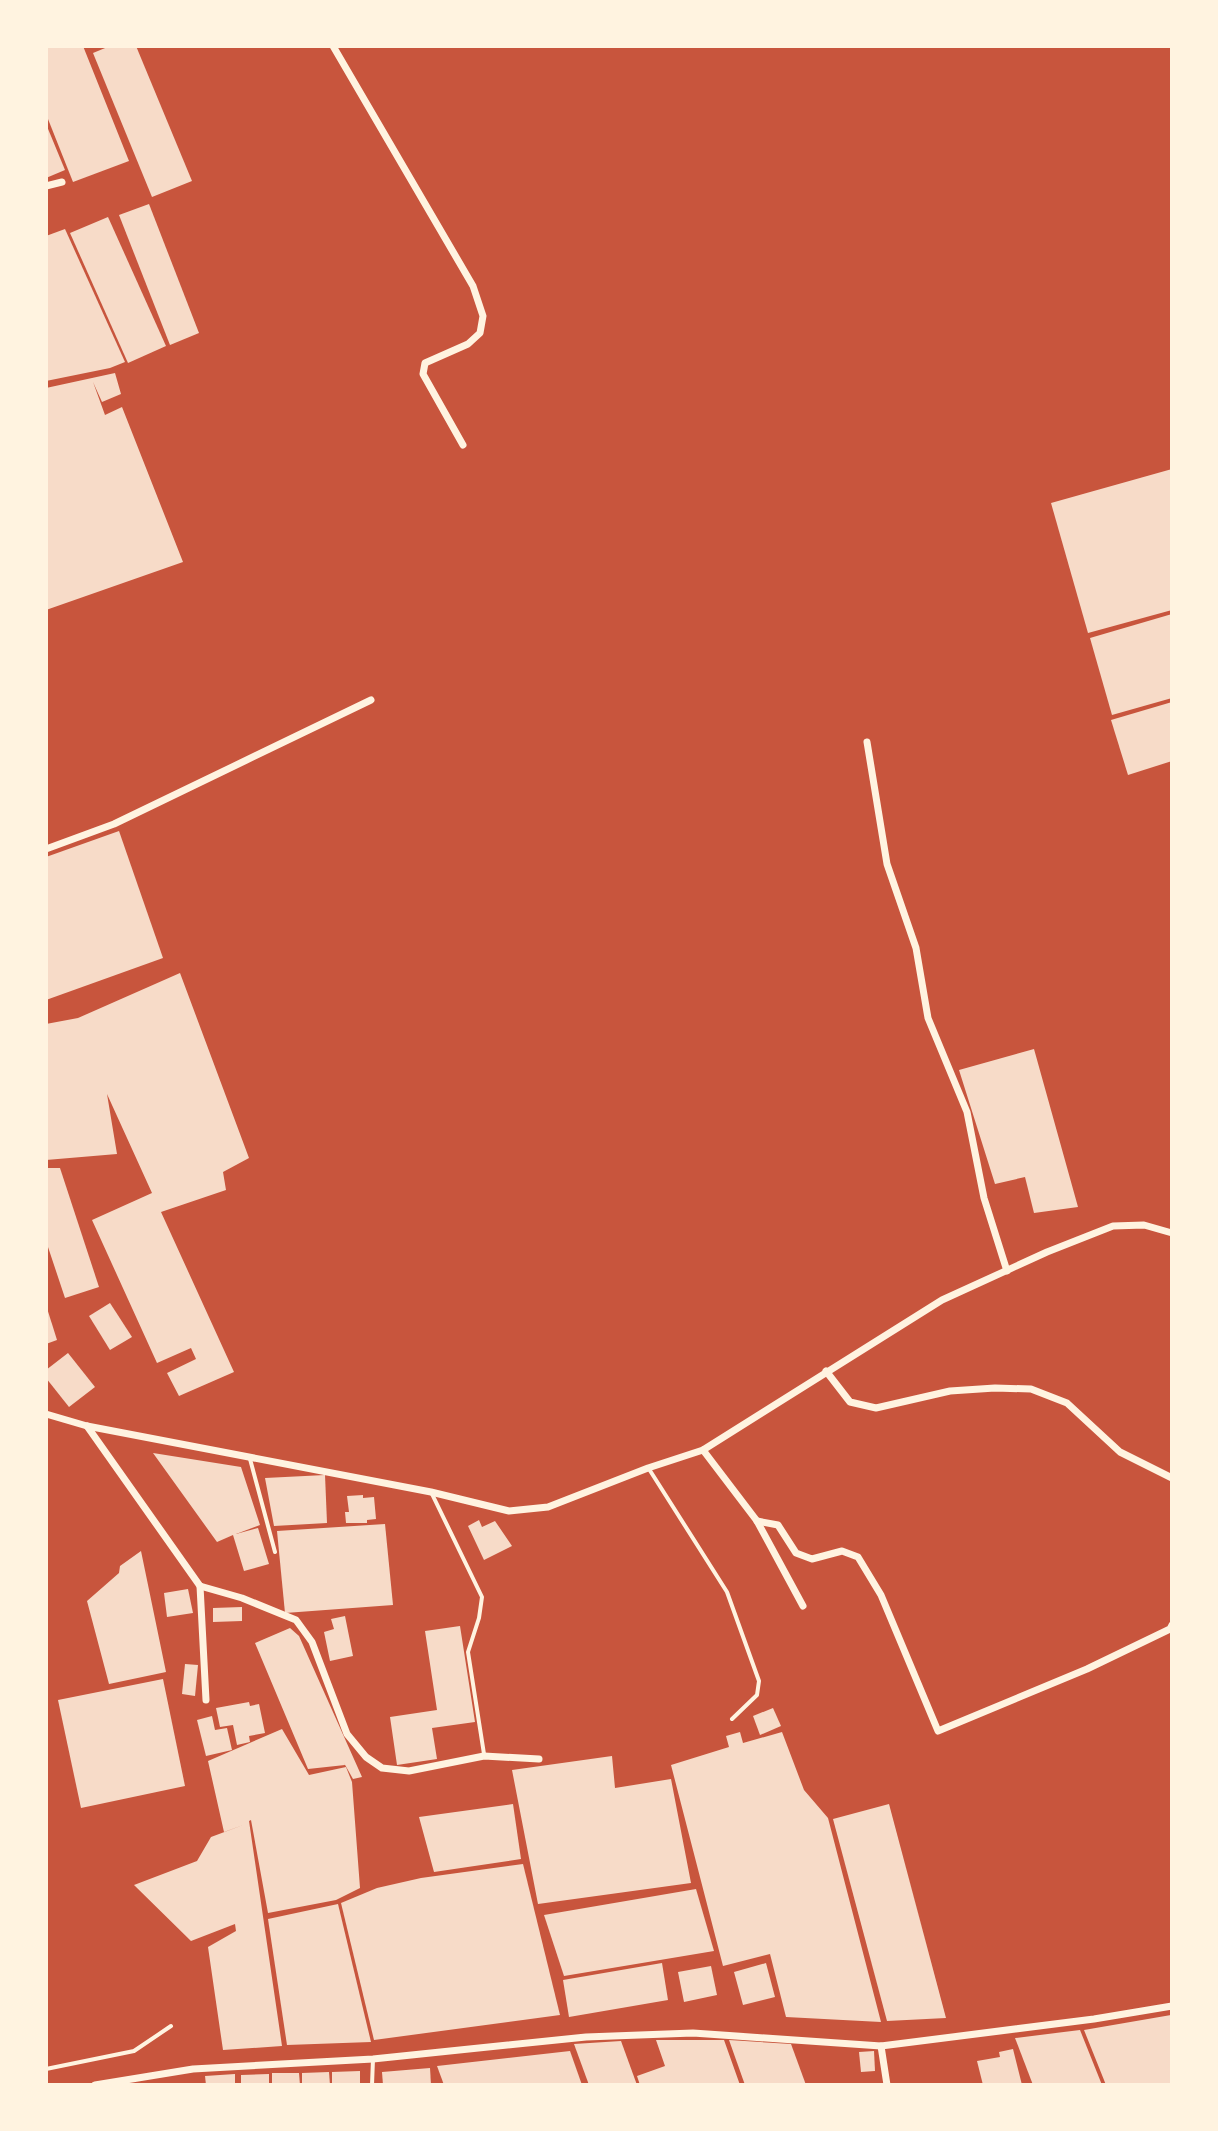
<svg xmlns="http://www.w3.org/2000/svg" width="1218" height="2131" font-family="'Source Serif 4',serif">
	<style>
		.building { fill: #f7dbc8 }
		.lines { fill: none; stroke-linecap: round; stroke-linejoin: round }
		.service { stroke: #fff3e0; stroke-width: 4 }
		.minor { stroke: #fff3e0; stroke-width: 7 }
	</style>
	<rect width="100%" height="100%" fill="#c8553d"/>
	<g class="building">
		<path d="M46 46H83L129 161 73 182 46 114Z"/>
		<path d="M110 46H136L192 181 152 197 93 53Z"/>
		<path d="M46 124 65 170 46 178Z"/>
		<path d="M149 204 199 333 170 345 119 215Z"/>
		<path d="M108 217 166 346 128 363 70 233Z"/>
		<path d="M65 229 125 362 110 368 46 381V236Z"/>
		<path d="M115 373 121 394 102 402 93 382 105 415 122 407 183 562 46 610V388Z"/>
		<path d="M1172 469V610L1088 633 1051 503Z"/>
		<path d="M1172 614V698L1112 715 1090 638Z"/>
		<path d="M1172 702V761L1128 775 1111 720Z"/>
		<path d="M119 831 163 958 46 1000V857Z"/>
		<path d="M180 973 249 1158 223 1172 226 1190 161 1212 234 1372 179 1396 167 1373 196 1359 191 1348 157 1363 92 1220 152 1193 107 1094 117 1154 46 1160V1024L78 1018Z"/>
		<path d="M1034 1049 1078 1207 1034 1213 1025 1177 995 1184 959 1070Z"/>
		<path d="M46 1168H60L99 1287 65 1298 46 1241Z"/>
		<path d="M110 1303 132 1337 110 1350 89 1316Z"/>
		<path d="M46 1305 57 1340 46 1344Z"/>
		<path d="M68 1353 95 1387 69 1407 46 1378V1370Z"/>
		<path d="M153 1453 241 1467 260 1525 236 1534 258 1528 269 1564 244 1571 233 1535 217 1542Z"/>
		<path d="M325 1475 327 1523 274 1526 265 1478Z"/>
		<path d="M363 1495V1498L374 1497 376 1519 367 1520V1523H346L345 1512H349L347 1496Z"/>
		<path d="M479 1520 482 1527 495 1521 512 1546 484 1560 468 1526Z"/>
		<path d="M385 1524 393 1605 285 1613 277 1531Z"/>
		<path d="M141 1551 166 1672 109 1684 87 1601 119 1573 120 1566Z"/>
		<path d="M188 1589 193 1613 167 1617 164 1593Z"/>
		<path d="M242 1607V1621L213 1622V1608Z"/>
		<path d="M345 1616 353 1656 330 1661 324 1632 334 1629 331 1619Z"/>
		<path d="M460 1626 475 1722 432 1728 437 1759 397 1765 390 1717 437 1710 425 1631Z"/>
		<path d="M290 1628 299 1636 362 1777 353 1779 344 1763 345 1765 308 1769 255 1643Z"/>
		<path d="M185 1664 198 1665 195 1696 182 1694Z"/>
		<path d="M163 1679 185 1786 81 1808 58 1700Z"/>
		<path d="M249 1702 250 1706 259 1704 265 1733 249 1736 250 1742 237 1745 233 1725 220 1727 216 1708Z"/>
		<path d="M773 1708 781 1726 760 1735 753 1716Z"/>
		<path d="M212 1716 215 1730 227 1728 232 1750 206 1756 197 1720Z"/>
		<path d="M282 1729 309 1775 346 1767 352 1782 360 1888 336 1900 268 1913 251 1820 249 1821 282 2046 223 2050 208 1947 236 1931 235 1924 191 1941 134 1885 197 1861 211 1837 246 1824 224 1832 208 1761Z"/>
		<path d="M740 1732 743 1743 782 1732 804 1790 828 1818 881 2022 786 2017 770 1954 723 1966 671 1765 729 1747 726 1736Z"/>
		<path d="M612 1756 615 1788 671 1779 691 1883 538 1904 512 1770Z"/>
		<path d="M513 1804 521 1859 434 1872 419 1817Z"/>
		<path d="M889 1804 946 2018 887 2021 833 1819Z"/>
		<path d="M523 1864 560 2015 374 2040 341 1903 377 1888 421 1878Z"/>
		<path d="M696 1889 714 1951 564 1976 544 1915Z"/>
		<path d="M338 1904 371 2042 287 2045 268 1919Z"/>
		<path d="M662 1963 668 2000 569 2017 563 1980Z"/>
		<path d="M766 1963 775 1997 743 2005 734 1972Z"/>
		<path d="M711 1966 717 1995 684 2002 678 1972Z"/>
		<path d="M1171 2015 1172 2085H1106L1084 2030Z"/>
		<path d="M1080 2030 1102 2085H1033L1015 2038Z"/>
		<path d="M656 2040H724L740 2085H640L637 2076 665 2066Z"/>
		<path d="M729 2040 791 2044 806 2085H745Z"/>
		<path d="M621 2041 637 2085H589L574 2044Z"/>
		<path d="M1013 2049 1022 2085H983L977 2061 1000 2057 999 2052Z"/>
		<path d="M570 2051 582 2085H444L437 2066Z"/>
		<path d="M874 2051 875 2071 861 2072 859 2052Z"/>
		<path d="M430 2068 431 2085H383L382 2072Z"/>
		<path d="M360 2071V2085H332V2072Z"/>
		<path d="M329 2072 330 2085H302V2073Z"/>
		<path d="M272 2073H299L300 2085H272Z"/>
		<path d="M235 2074V2085H206L205 2076Z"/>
		<path d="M269 2074V2085H241V2075Z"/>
	</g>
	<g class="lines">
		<g class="service">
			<path d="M250 1459 275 1552"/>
			<path d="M649 1469 727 1592 759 1681 757 1695 732 1719"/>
			<path d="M432 1494 482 1597 479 1618 468 1652 484 1754"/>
			<path d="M46 2069 134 2051 171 2026"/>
			<path d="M372 2085 373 2059"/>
		</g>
		<g class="minor">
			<path d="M333 46 473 286 483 316 480 333 468 344 425 363 423 374 463 445"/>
			<path d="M46 186 62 182"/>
			<path d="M867 742 887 864 916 948 928 1018 967 1112 984 1198 1007 1271"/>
			<path d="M46 849 114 824 371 700"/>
			<path d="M826 1371 850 1402 876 1408 950 1391 995 1388 1031 1389 1067 1403 1120 1452 1172 1478"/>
			<path d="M46 1414 87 1426 431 1492 509 1511 548 1507 648 1468 703 1450 942 1300 1047 1252 1113 1226 1144 1225 1172 1233"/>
			<path d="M87 1426 200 1586 242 1598 296 1620 312 1642 347 1734 366 1757 382 1768 409 1771 484 1756 539 1759"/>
			<path d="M703 1450 757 1521 803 1606"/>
			<path d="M757 1521 778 1525 796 1553 812 1559 842 1551 858 1557 881 1595 938 1731 1087 1669 1170 1629 1172 1625"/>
			<path d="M200 1586 206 1700"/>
			<path d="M881 2046 887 2085"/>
			<path d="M95 2085 193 2069 373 2059 586 2037 693 2033 881 2046 1094 2019 1172 2006"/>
		</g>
	</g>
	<rect width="1218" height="2131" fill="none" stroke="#fff3e0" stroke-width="96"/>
</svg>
